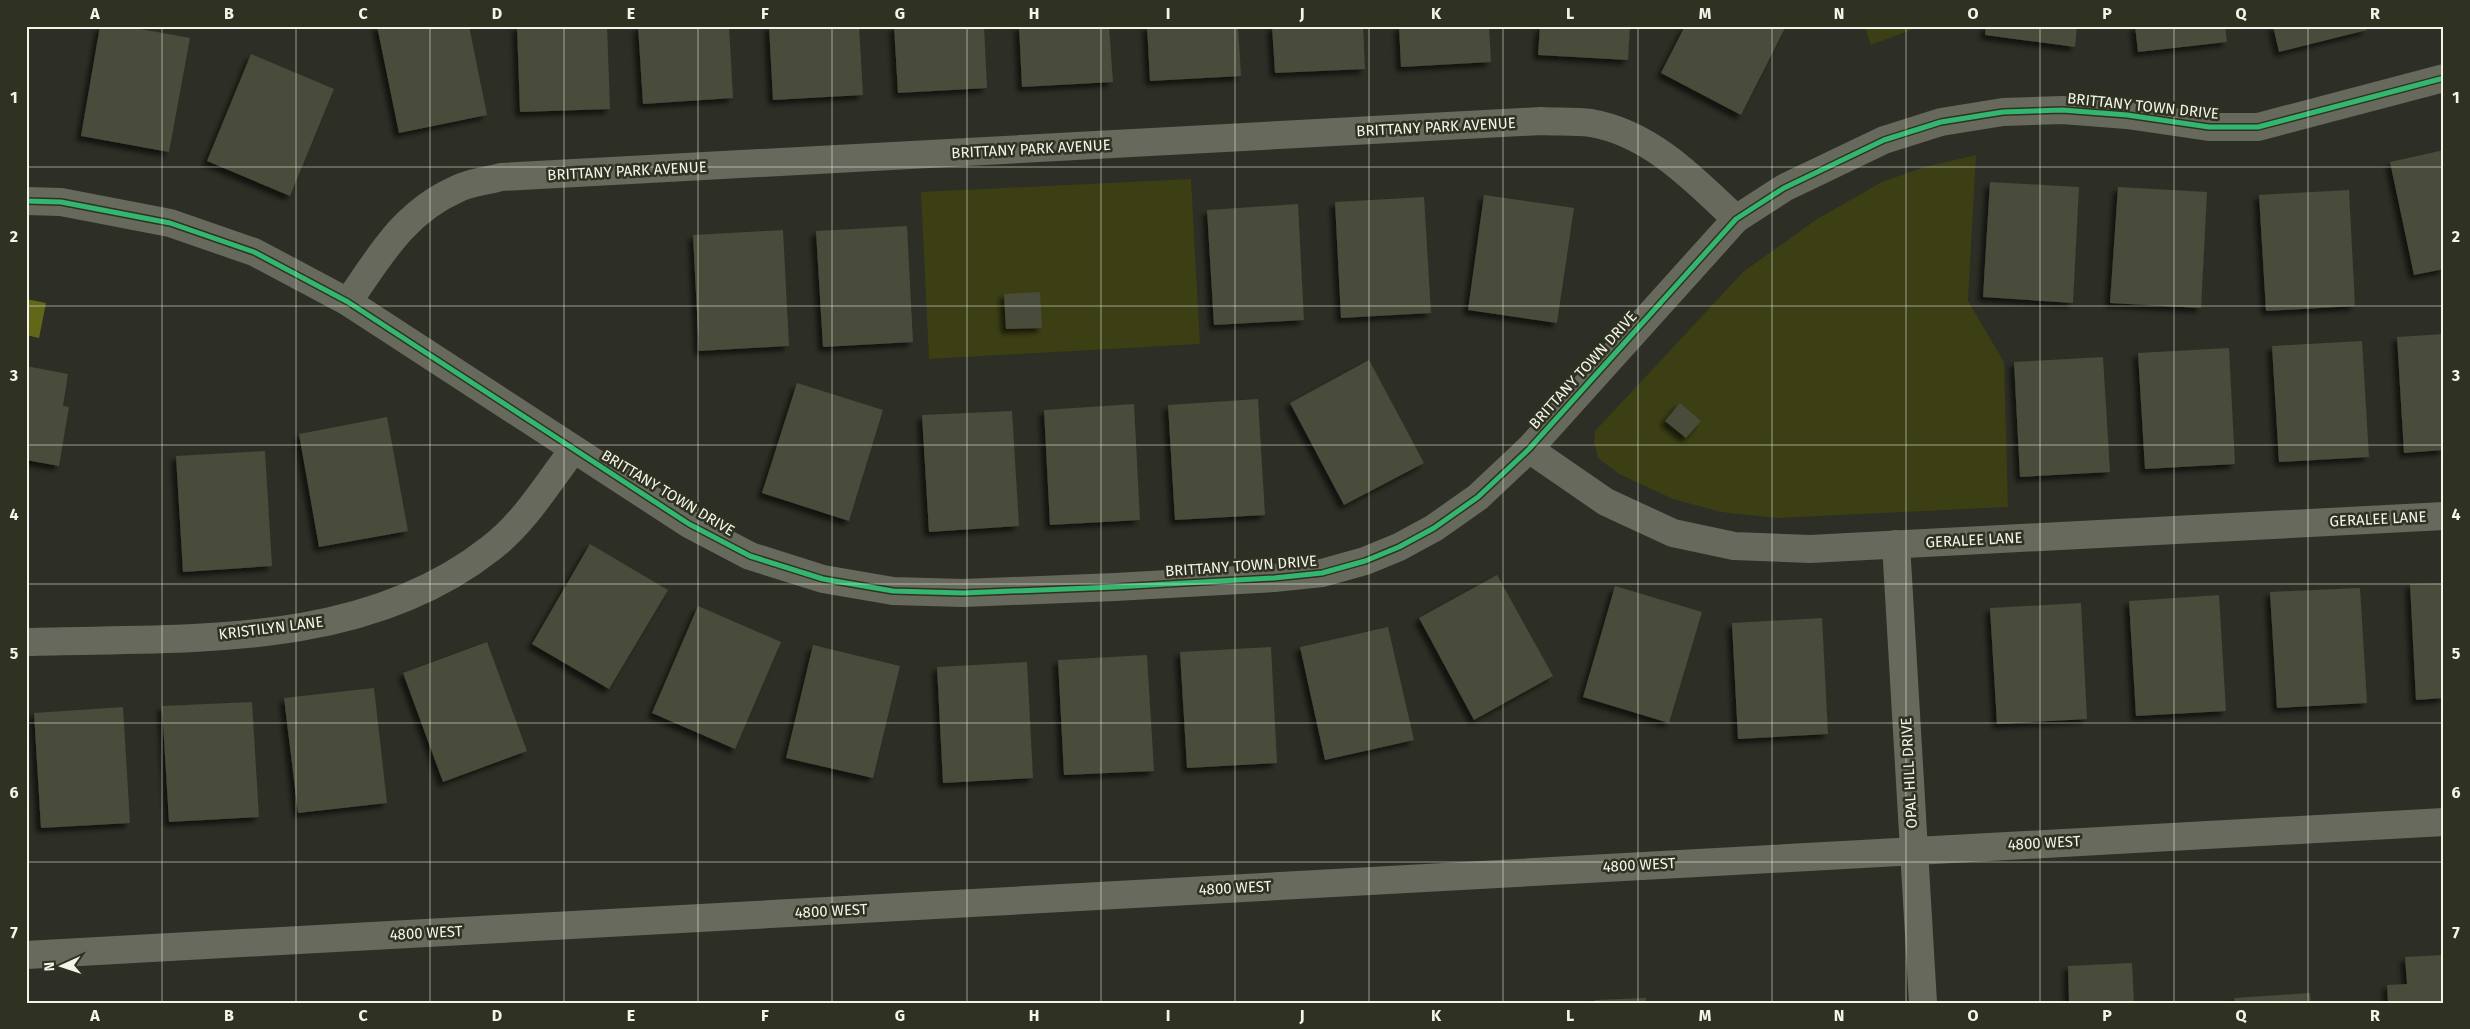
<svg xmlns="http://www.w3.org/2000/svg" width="2470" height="1029" font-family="'Fira Sans',sans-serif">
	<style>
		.green { fill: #3c3e13 }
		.water { fill: #626618 }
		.building { fill: #494b3a; filter: url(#shadow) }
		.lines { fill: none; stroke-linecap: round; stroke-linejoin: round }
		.minor { stroke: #68695d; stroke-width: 28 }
		.secondary { stroke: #696a5e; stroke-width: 28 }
		.cycleway-casing { stroke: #303221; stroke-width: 8 }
		.cycleway { stroke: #33b770; stroke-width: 5 }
		.grid { fill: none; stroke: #f3f5ea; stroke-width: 1; stroke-opacity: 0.55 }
		.labels { text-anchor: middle; stroke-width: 5; stroke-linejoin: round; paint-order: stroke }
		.street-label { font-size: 15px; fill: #f3f5ea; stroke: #303221 }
		.neatline { fill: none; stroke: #f3f5ea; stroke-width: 2 }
		.grid-label { font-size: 16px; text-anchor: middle; font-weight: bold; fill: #f3f5ea }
	</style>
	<defs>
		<filter id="shadow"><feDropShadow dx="-4.5" dy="4.5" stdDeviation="2.5" flood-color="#0009"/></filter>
	</defs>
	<rect width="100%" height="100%" fill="#2d2e25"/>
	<g class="green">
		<path d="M1864 26H1921L1871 45Z"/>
		<path d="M1976 155 1968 301 2004 362 2008 507 1776 518 1721 512 1673 499 1619 474 1598 458 1594 442 1595 431 1743 272 1817 219 1882 182 1924 167Z"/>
		<path d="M1191 179 1200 344 929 359 921 192Z"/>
	</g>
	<path class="water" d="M26 299 46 303 39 338 26 335Z"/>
	<g class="building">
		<path d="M100 26H124L190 38 169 152 81 136Z"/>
		<path d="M377 26H469L487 115 399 133Z"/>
		<path d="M517 26H607L610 109 520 112Z"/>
		<path d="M638 26H729L733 98 643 104Z"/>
		<path d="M769 26H859L863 95 773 100Z"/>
		<path d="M894 26H984L987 88 898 93Z"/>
		<path d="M1019 26H1109L1113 82 1022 87Z"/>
		<path d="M1147 26H1238L1241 76 1150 81Z"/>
		<path d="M1272 26H1363L1365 69 1275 73Z"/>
		<path d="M1399 26H1489L1491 62 1401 67Z"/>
		<path d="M1540 26H1630L1628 60 1538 55Z"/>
		<path d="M1685 26H1786L1741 115 1661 73Z"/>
		<path d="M1986 26H2077L2075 47 1985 35Z"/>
		<path d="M2135 26H2225L2227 42 2138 52Z"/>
		<path d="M2273 26H2366L2367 30 2279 52Z"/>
		<path d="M251 54 334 89 290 196 207 161Z"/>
		<path d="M2444 150V269L2414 275 2390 162Z"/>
		<path d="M1990 182 2079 187 2073 303 1983 297Z"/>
		<path d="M2118 187 2207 192 2201 308 2110 303Z"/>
		<path d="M2349 190 2355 306 2266 311 2259 195Z"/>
		<path d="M1484 195 1574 208 1557 323 1468 310Z"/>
		<path d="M1424 197 1431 313 1341 318 1335 202Z"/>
		<path d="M1298 204 1304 320 1214 325 1207 210Z"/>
		<path d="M907 226 913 342 823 347 816 231Z"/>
		<path d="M783 230 789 346 699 351 693 235Z"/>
		<path d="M1040 292 1042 328 1006 329 1004 294Z"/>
		<path d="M2444 334V450L2404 453 2397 337Z"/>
		<path d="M2362 341 2369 457 2279 462 2272 346Z"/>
		<path d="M2229 348 2235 464 2145 469 2138 353Z"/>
		<path d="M2103 357 2110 472 2020 477 2014 362Z"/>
		<path d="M1369 360 1424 463 1344 505 1290 403Z"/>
		<path d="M26 366 68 374 63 406 69 407 59 466 26 460Z"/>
		<path d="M797 383 883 410 849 521 762 493Z"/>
		<path d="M1258 399 1265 515 1175 520 1168 405Z"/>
		<path d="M1680 403 1701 421 1686 438 1665 421Z"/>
		<path d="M1134 404 1140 520 1050 525 1044 410Z"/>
		<path d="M1012 411 1019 526 929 532 922 415Z"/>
		<path d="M387 417 408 531 319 547 299 434Z"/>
		<path d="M265 451 272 566 183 572 176 456Z"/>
		<path d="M590 544 668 590 609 689 532 644Z"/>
		<path d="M1497 575 1553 676 1474 720 1419 618Z"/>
		<path d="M2444 583V698L2416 700 2410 584Z"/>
		<path d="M1615 586 1702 612 1669 723 1583 697Z"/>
		<path d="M2360 588 2367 703 2277 708 2270 592Z"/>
		<path d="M2219 595 2226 711 2136 716 2129 601Z"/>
		<path d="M2081 603 2087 719 1997 724 1990 608Z"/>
		<path d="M698 606 781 642 735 749 652 713Z"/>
		<path d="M1822 618 1828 734 1738 739 1732 623Z"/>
		<path d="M1388 627 1414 740 1325 760 1300 647Z"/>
		<path d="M487 642 527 751 443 782 403 673Z"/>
		<path d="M813 645 900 666 873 778 786 758Z"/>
		<path d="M1271 647 1277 763 1187 768 1180 652Z"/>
		<path d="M1147 655 1154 771 1064 775 1058 660Z"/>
		<path d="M1027 662 1033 778 943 783 937 667Z"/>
		<path d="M374 688 387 803 298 813 284 698Z"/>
		<path d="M252 702 259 817 169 822 162 706Z"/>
		<path d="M123 707 130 823 41 828 34 713Z"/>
		<path d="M2444 955V1003H2388L2387 985 2407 984 2405 957Z"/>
		<path d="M2132 963 2134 1003H2069L2068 966Z"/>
		<path d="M2310 993 2311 1003H2235L2234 998Z"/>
		<path d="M1646 998V1003H1595V1000Z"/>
	</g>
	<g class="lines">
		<g class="minor">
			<path d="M26 201 61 202 170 223 254 252 348 302 689 524 750 556 823 579 893 591 963 593 1115 587 1274 578 1322 573 1365 561 1399 547 1434 528 1478 497 1529 449 1736 219 1784 188 1884 140 1941 122 2003 112 2062 110 2127 115 2209 127H2258L2444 78"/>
			<path d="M348 302C380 256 403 213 457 189 470 182 487 181 501 177L1541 121C1557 122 1575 121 1591 123 1650 133 1694 179 1736 219"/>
			<path d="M1529 449 1606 502 1673 533 1734 546 1810 549 2444 516"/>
			<path d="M1896 544 1923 1003"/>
			<path d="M26 642C182 637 361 651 491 548 524 523 548 483 573 450"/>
		</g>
		<path class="secondary" d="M26 955 2444 822"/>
		<defs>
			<path id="cycleway" d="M26 201 61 202 170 223 254 252 348 302 689 524 750 556 823 579 893 591 963 593 1115 587 1274 578 1322 573 1365 561 1399 547 1434 528 1478 497 1529 449 1736 219 1784 188 1884 140 1941 122 2003 112 2062 110 2127 115 2209 127H2258L2444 78"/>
		</defs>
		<use href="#cycleway" class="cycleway-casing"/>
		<use href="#cycleway" class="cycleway"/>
	</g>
	<path class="grid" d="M162 26V1003M296 26V1003M430 26V1003M564 26V1003M698 26V1003M832 26V1003M967 26V1003M1101 26V1003M1235 26V1003M1369 26V1003M1503 26V1003M1638 26V1003M1772 26V1003M1906 26V1003M2040 26V1003M2174 26V1003M2308 26V1003M26 167H2444M26 306H2444M26 445H2444M26 584H2444M26 723H2444M26 862H2444"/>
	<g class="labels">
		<g class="street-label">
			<text transform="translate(2143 106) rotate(6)" y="5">BRITTANY TOWN DRIVE</text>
			<text transform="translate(1436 127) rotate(-3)" y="5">BRITTANY PARK AVENUE</text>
			<text transform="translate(1031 149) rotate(-3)" y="5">BRITTANY PARK AVENUE</text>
			<text transform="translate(627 171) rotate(-3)" y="5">BRITTANY PARK AVENUE</text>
			<text transform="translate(1583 370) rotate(-48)" y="5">BRITTANY TOWN DRIVE</text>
			<text transform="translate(668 493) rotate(31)" y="5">BRITTANY TOWN DRIVE</text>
			<text transform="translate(2378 519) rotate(-3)" y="5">GERALEE LANE</text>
			<text transform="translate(1974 540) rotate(-3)" y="5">GERALEE LANE</text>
			<text transform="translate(1241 566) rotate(-4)" y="5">BRITTANY TOWN DRIVE</text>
			<text transform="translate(271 628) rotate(-7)" y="5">KRISTILYN LANE</text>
			<text transform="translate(1909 773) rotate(-93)" y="5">OPAL HILL DRIVE</text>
			<text transform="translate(2044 843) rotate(-3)" y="5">4800 WEST</text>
			<text transform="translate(1639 865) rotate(-3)" y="5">4800 WEST</text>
			<text transform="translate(1235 888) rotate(-3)" y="5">4800 WEST</text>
			<text transform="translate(831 911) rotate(-3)" y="5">4800 WEST</text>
			<text transform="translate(426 933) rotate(-3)" y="5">4800 WEST</text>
		</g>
	</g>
	<rect width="2470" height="1029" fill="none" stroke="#303221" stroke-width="55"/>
	<g transform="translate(62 966) rotate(267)" stroke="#303221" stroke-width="4" paint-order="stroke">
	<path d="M0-4L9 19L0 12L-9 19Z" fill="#f3f5ea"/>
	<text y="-8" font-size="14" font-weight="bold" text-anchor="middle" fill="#f3f5ea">N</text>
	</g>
	<rect x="28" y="28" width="2414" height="974" class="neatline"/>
	<g class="grid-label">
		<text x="95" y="19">A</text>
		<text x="229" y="19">B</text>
		<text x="363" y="19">C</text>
		<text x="497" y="19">D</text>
		<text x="631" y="19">E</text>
		<text x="765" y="19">F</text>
		<text x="900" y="19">G</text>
		<text x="1034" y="19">H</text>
		<text x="1168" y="19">I</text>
		<text x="1302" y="19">J</text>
		<text x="1436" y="19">K</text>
		<text x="1570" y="19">L</text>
		<text x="1705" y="19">M</text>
		<text x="1839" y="19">N</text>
		<text x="1973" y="19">O</text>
		<text x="2107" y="19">P</text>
		<text x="2241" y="19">Q</text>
		<text x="2375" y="19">R</text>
		<text x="14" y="103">1</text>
		<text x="2456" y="103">1</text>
		<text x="14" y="242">2</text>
		<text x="2456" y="242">2</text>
		<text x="14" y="381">3</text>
		<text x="2456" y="381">3</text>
		<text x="14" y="520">4</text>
		<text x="2456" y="520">4</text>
		<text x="14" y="659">5</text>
		<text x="2456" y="659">5</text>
		<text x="14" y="798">6</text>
		<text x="2456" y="798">6</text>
		<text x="14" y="938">7</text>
		<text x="2456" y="938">7</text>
		<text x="95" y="1021">A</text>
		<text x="229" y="1021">B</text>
		<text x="363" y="1021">C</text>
		<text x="497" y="1021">D</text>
		<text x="631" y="1021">E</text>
		<text x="765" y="1021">F</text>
		<text x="900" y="1021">G</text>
		<text x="1034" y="1021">H</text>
		<text x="1168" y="1021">I</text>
		<text x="1302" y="1021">J</text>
		<text x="1436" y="1021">K</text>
		<text x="1570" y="1021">L</text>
		<text x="1705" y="1021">M</text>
		<text x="1839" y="1021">N</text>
		<text x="1973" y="1021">O</text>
		<text x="2107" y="1021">P</text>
		<text x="2241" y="1021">Q</text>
		<text x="2375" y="1021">R</text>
	</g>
</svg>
